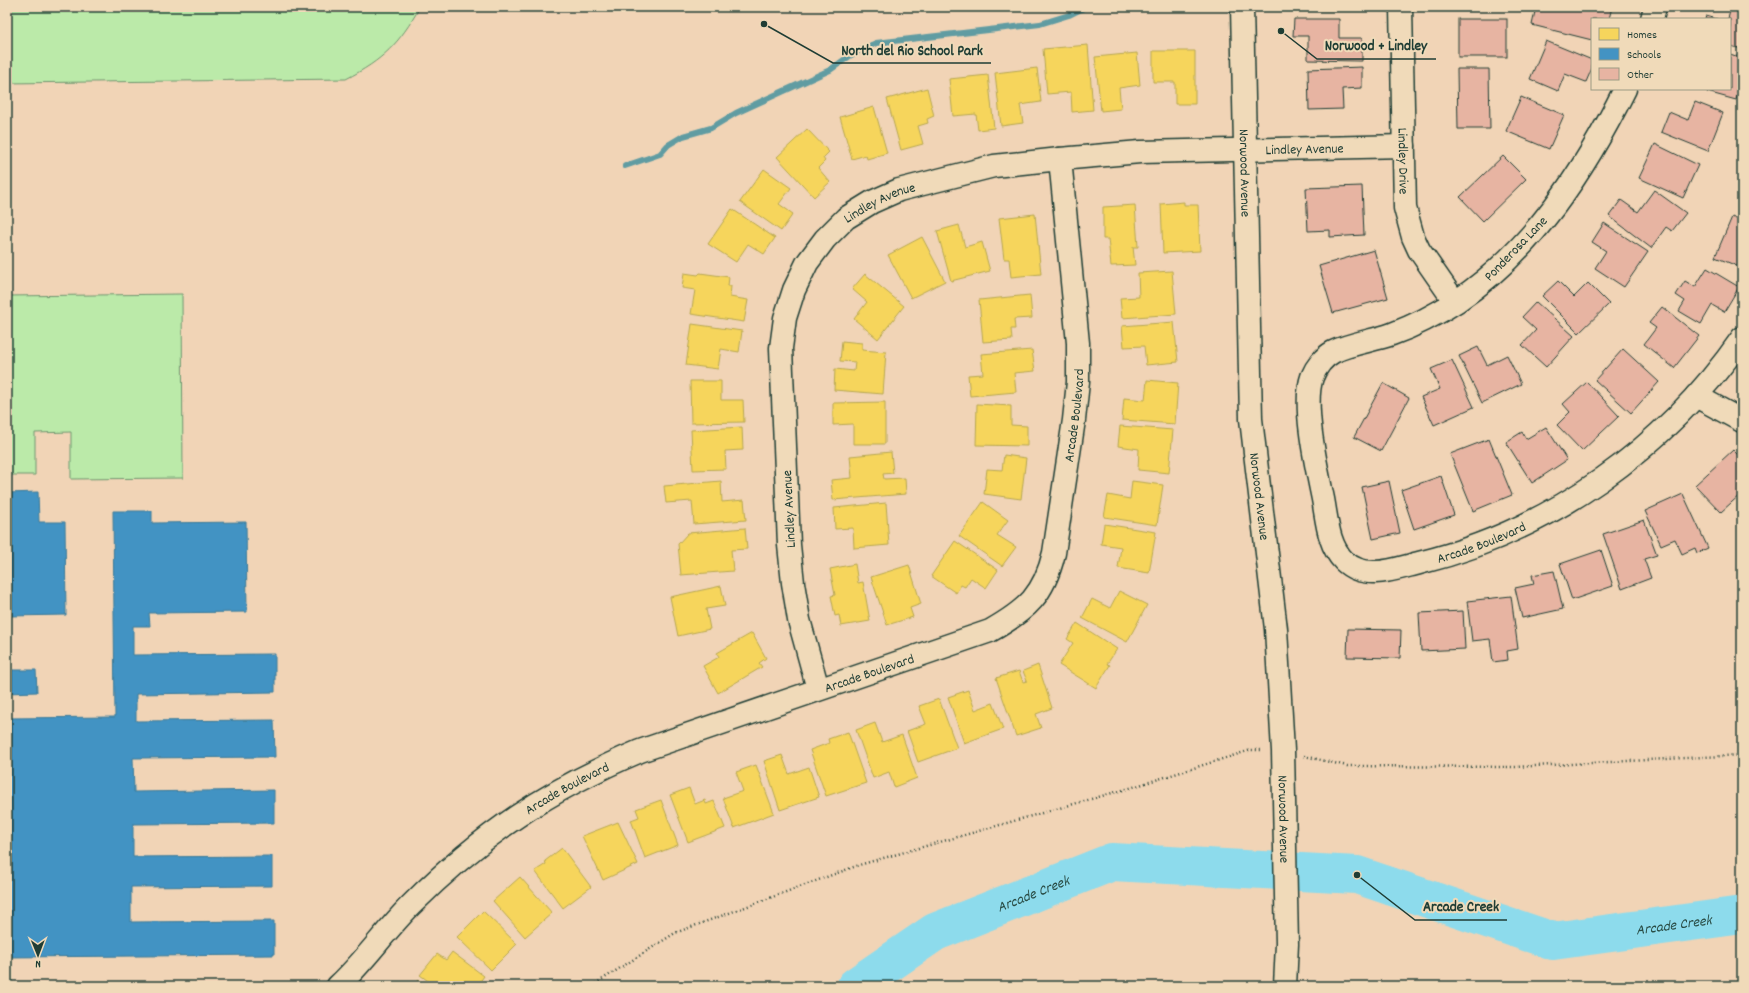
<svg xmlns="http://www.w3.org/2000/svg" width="1749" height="993" font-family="Dekko,sans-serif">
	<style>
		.green { fill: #bbeaa9; stroke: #6d946e }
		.homes { fill: #f6d55c; stroke: #b6a750 }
		.schools { fill: #4393c3; stroke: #387998 }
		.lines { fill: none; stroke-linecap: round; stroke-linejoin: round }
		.stream { stroke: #619ca2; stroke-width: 6 }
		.river { stroke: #8ddbec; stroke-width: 38 }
		.building { fill: #e7b4a2; stroke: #1f3d34 }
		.street-casing { stroke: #1f3d34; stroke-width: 25 }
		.secondary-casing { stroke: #1f3d34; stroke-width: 25 }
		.path { stroke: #1f3d34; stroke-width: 2.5; stroke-dasharray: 1 3; stroke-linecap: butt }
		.street { stroke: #f0dab9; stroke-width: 22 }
		.secondary { stroke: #f0dab9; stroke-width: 22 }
		.labels { text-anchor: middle; stroke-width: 4; stroke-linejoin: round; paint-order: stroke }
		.street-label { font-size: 14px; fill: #1f3d34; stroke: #f0dab9 }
		.water-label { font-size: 15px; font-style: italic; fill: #2a4d46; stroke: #f0dab9 }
		.leader { fill: none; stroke: #1f3d34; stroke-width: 1.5 }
		.callout-dot { fill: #1f3d34; stroke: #f0dab9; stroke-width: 1.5 }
		.callout-label { font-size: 15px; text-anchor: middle; font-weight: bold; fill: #1f3d34; stroke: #f0dab9; stroke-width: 4; stroke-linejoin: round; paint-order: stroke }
	</style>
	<rect width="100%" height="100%" fill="#f1d4b6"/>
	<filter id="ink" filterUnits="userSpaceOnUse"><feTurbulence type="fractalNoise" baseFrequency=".025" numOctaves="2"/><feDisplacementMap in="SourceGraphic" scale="8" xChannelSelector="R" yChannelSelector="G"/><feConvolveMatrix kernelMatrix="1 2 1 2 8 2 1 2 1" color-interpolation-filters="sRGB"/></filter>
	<g filter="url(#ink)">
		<g class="green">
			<path d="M7 7H420C399 44 383 60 346 79L7 83Z"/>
			<path d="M182 294 183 478 71 479V432L35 433V475H7V296Z"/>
		</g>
		<g class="homes">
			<path d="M1088 45 1093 110 1072 112 1071 92 1047 94 1043 49Z"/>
			<path d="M1153 51H1195V104H1175V82H1153Z"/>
			<path d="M1137 53 1140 85 1119 88 1121 109 1101 111 1095 57Z"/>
			<path d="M1037 68 1041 102 1020 105 1023 123 1001 126 995 73Z"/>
			<path d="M988 75 994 128 978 130 976 114 953 116 949 79Z"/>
			<path d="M927 88 934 116 927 119 928 123 918 126 923 144 901 150 887 99Z"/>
			<path d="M874 107 887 153 867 159 866 155 852 159 840 117Z"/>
			<path d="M807 129 829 152 823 158 825 161 818 168 830 182 814 197 777 157Z"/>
			<path d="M764 169 791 188 779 204 793 214 781 231 740 202Z"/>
			<path d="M1184 202V205H1198L1200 251 1163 253 1161 204Z"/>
			<path d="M1135 205 1138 247H1133L1135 265 1111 266 1108 239H1103V207Z"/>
			<path d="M732 209 775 238 764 254 748 244 736 262 708 244Z"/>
			<path d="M1035 214 1041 274 1011 277 1009 259H1004L999 218Z"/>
			<path d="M959 225 965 247 982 242 990 271 951 281 937 231Z"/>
			<path d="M922 237 945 281 911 298 888 255Z"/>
			<path d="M1172 271 1176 314 1122 318 1120 298 1139 297 1138 273Z"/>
			<path d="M684 273 698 275 700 273 729 277 728 286H731L730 297 748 300 744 322 691 314 695 290 682 288Z"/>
			<path d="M865 274 904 306 878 339 854 319 867 302 852 289Z"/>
			<path d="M1030 295 1032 318 1014 319 1015 329H1011L1012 340 983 342 979 300Z"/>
			<path d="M1174 322 1178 362 1146 365 1144 346 1124 347 1122 326Z"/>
			<path d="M692 324 742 331 739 352 721 349 718 369 686 365Z"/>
			<path d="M842 341 862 343V350L886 352 883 394 834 390 835 369 854 371 855 362 840 361Z"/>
			<path d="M1032 350 1035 371 1014 373 1016 392 970 396 968 375 983 374 981 354Z"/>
			<path d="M1147 380 1178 383 1175 424 1122 420 1124 398 1145 400Z"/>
			<path d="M690 381H721V400H743L744 422 691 423Z"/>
			<path d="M885 402V444H853V424L833 425V403Z"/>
			<path d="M977 404 1011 406V425L1027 426V446L976 445Z"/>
			<path d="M1120 426 1173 430 1169 473 1138 470 1139 449 1118 446Z"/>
			<path d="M742 427 743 450 725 451 726 469 693 470 691 430Z"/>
			<path d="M891 452 893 473 883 474 884 479 905 478 906 494 833 500 831 480 852 478 850 456Z"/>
			<path d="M1004 455 1026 458 1021 499 984 494 987 469 1002 470Z"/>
			<path d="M721 481 722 502 744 500 746 520 694 524 692 501 666 503 664 486Z"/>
			<path d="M1132 481 1163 485 1157 525 1104 517 1108 495 1130 499Z"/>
			<path d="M983 502 1008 520 997 535 1016 547 1002 566 959 536Z"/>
			<path d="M886 503 889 545 854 548 853 528 835 529 834 508Z"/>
			<path d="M1104 524 1156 532 1149 573 1118 568 1121 547 1101 544Z"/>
			<path d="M745 528 747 549 731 550 733 571 681 575 678 544 688 533Z"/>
			<path d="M955 541 998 570 986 588 971 578 965 587 961 585 956 593 931 576Z"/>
			<path d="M855 564 858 583 863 582 870 621 841 626 839 615 835 616 831 596 835 595 830 569Z"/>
			<path d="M909 565 921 604 910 608 913 617 887 625 871 577Z"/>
			<path d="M721 586 725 606 706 609 710 629 678 636 670 597Z"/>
			<path d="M1119 591 1147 605 1127 642 1082 618 1092 599 1110 608Z"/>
			<path d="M1077 623 1117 649 1107 664 1110 665 1096 688 1059 665 1073 643 1067 639Z"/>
			<path d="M752 633 766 658 759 663 762 667 718 693 703 666 719 657 717 653Z"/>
			<path d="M1038 665 1052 708 1036 714 1041 728 1016 736 996 678 1019 671 1023 682 1027 681 1023 671Z"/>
			<path d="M968 690 975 710 993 703 1003 729 964 743 948 697Z"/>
			<path d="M939 699 957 748 918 762 907 731 926 724 919 706Z"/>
			<path d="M875 723 882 742 902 735 917 778 894 787 889 772 873 778 856 730Z"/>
			<path d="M848 732 866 783 826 796 810 750 829 743 828 739Z"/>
			<path d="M782 755 789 774 809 767 819 797 780 810 764 761Z"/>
			<path d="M756 765 774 813 734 828 723 798 743 791 736 772Z"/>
			<path d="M689 788 695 804 705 800 706 804 714 801 725 828 688 842 670 795Z"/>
			<path d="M661 800 678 845 645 858 631 820 639 817 636 809Z"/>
			<path d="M618 822 638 864 603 880 582 836Z"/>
			<path d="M562 848 591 887 563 908 535 871 546 864 545 861Z"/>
			<path d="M520 877 552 913 525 937 493 901Z"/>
			<path d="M483 911 517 944 491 970 457 937Z"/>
			<path d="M452 952 484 976 477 986H435L420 975 437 954 446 960Z"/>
			<path d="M418 980 425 986H413Z"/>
		</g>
		<g class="schools">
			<path d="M38 492 39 522H65L66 615 10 616 11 645H7V493Z"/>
			<path d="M113 511H152V523L246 522 247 612 149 613 150 626H133V655L275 654V692L136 694V721L274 720 275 757 133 758 134 792 274 790V823L133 824V857L272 856V886L131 887V922L274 921V955L7 957V718L115 717Z"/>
			<path d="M7 670H36L37 692 7 693Z"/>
		</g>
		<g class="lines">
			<path class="stream" d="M625 166 660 154 668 145 683 136 711 128 736 113 830 70 851 55 876 43 1040 24 1069 15 1085 7"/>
			<path class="river" id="s1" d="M856 986 935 932 1112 862 1357 875 1553 941 1742 915"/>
		</g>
		<g class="building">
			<rect x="1307" y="7" width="32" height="3"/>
			<path d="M1536 7H1612L1609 19H1592V40L1532 25Z"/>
			<path d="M1731 7H1742V49L1730 46V19H1728Z"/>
			<path d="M1706 16 1717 19H1705Z"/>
			<path d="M1294 19H1339V38H1362V61L1308 60V36H1293Z"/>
			<rect x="1458" y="19" width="49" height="38"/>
			<path d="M1546 41 1592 60V68L1586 82 1565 74 1558 91 1530 79Z"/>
			<path d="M1730 54 1742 58V79L1736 100 1707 92 1708 89H1730Z"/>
			<path d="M1362 67V88L1342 89 1343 109 1309 110 1308 69Z"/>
			<path d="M1457 69H1489L1490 129H1458Z"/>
			<path d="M1521 97 1564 115 1549 149 1506 131Z"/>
			<path d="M1695 102 1723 113 1708 151 1661 132 1669 112 1688 120Z"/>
			<path d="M1655 144 1698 165 1683 198 1639 178Z"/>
			<path d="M1503 156 1526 179 1483 221 1460 197Z"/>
			<path d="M1362 186 1364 235 1330 237V230L1308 231 1306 188Z"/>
			<path d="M1654 190 1686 213 1672 231 1666 227 1651 248 1609 216 1621 200 1638 212Z"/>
			<path d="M1732 217 1742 222V268L1715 257Z"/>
			<path d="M1604 223 1648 252 1624 287 1595 268 1606 251 1592 242Z"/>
			<path d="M1374 250 1388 298 1333 313 1319 266Z"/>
			<path d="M1707 268 1739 287 1724 312 1712 305 1701 324 1679 311 1685 301 1676 295 1685 281 1695 287Z"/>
			<path d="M1558 281 1574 297 1588 283 1609 304 1579 333 1542 296Z"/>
			<path d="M1536 302 1574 336 1546 367 1522 345 1536 330 1522 317Z"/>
			<path d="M1662 307 1699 336 1674 368 1644 344 1656 328 1649 323Z"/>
			<path d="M1478 347 1487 365 1507 355 1521 384 1482 403 1459 356Z"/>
			<path d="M1623 349 1659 382 1631 413 1595 380Z"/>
			<path d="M1452 360 1474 407 1434 425 1421 397 1440 389 1431 369Z"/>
			<path d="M1587 382 1619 416 1582 451 1557 425 1570 412 1563 404Z"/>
			<path d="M1383 383 1409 398 1381 451 1354 437Z"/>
			<path d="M1546 427 1567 460 1532 483 1506 442 1522 432 1526 439Z"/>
			<path d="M1489 439 1512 495 1473 511 1450 454Z"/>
			<path d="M1733 450 1742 459V470L1740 472 1742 474V493L1721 512 1695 485Z"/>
			<path d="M1441 476 1454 515 1414 529 1401 490Z"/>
			<path d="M1389 481 1400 533 1373 539 1362 487Z"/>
			<path d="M1683 494 1708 548 1697 553 1695 548 1682 554 1675 539 1661 545 1645 511Z"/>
			<path d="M1644 520 1657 555 1644 559 1651 578 1622 589 1603 534Z"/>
			<path d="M1601 550 1613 586 1572 600 1560 564Z"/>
			<path d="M1554 571 1563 609 1522 618 1515 588 1534 584 1532 575Z"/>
			<path d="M1511 596 1518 649 1507 651 1508 660 1493 662 1490 639 1472 641 1467 601Z"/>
			<path d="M1463 611 1465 649 1421 651 1419 613Z"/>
			<path d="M1348 629 1401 630 1400 658 1347 657Z"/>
		</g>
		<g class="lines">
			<defs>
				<g id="street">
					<path id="s2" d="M1401 7 1405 208 1413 237 1419 250 1455 302"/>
					<path d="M1652 19 1655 7"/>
					<path id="s3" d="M1625 89C1585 170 1533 250 1457 301 1437 314 1414 326 1392 334 1373 341 1351 343 1333 352 1324 357 1316 367 1312 377 1302 405 1317 469 1323 499 1327 520 1328 545 1344 561 1365 581 1395 569 1419 563 1550 531 1665 449 1742 338"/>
					<path d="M1696 396 1742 421"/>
					<path id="s4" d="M818 689 799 620 793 583 789 545 781 348 785 318 794 290 807 263 825 239 846 218 872 202 899 190 994 166 1060 159 1140 152 1404 146"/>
					<path id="s5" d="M338 986C365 961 385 931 411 905 482 834 548 790 640 751L990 631C1027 610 1044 595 1054 553L1074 420 1078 382V343L1060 159"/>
				</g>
				<g id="secondary">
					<path id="s6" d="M1242 7 1251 419 1276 629 1283 751 1287 944 1285 986"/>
				</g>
			</defs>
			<use href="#street" class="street-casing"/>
			<use href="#secondary" class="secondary-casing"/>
			<g class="path">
				<path d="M1304 756 1347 766 1515 767 1742 755"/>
				<path d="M592 986 675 933 859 865 1130 788 1251 750H1262"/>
			</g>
			<use href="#street" class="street"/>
			<use href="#secondary" class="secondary"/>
		</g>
	</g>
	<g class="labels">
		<g class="street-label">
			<text dy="5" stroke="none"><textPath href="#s4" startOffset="963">Lindley Avenue</textPath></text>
			<text dy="5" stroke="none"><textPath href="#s2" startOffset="154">Lindley Drive</textPath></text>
			<text dy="5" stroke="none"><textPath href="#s6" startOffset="166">Norwood Avenue</textPath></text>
			<text dy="5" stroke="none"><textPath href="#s4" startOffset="531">Lindley Avenue</textPath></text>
			<text transform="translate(1515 248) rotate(-46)" y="5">Ponderosa Lane</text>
			<text dy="5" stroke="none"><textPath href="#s5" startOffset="1001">Arcade Boulevard</textPath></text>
			<text dy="5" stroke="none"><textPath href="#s6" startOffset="490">Norwood Avenue</textPath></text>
			<text transform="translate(788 509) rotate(-93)" y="5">Lindley Avenue</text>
			<text dy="5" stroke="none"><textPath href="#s3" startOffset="776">Arcade Boulevard</textPath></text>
			<text dy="5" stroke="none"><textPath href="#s5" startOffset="629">Arcade Boulevard</textPath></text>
			<text dy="5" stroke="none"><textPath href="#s5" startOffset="305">Arcade Boulevard</textPath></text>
			<text dy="5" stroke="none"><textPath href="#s6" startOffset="814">Norwood Avenue</textPath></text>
		</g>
		<g class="water-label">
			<text dy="5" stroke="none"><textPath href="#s1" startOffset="201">Arcade Creek</textPath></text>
			<text dy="5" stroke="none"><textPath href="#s1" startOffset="860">Arcade Creek</textPath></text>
		</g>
	</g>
	<path class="leader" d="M1281 31L1317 59H1436M764 24L833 63H991M1357 875L1415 920H1507"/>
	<g class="callout-dot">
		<circle cx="1281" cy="31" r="4"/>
		<circle cx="764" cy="24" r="4"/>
		<circle cx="1357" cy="875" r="4"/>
	</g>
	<g class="callout-label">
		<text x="1376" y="50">Norwood + Lindley</text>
		<text x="912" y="55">North del Rio School Park</text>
		<text x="1461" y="911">Arcade Creek</text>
	</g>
	<rect width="1749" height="993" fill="none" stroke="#f0dab9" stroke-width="24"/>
	<rect x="12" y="12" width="1725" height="969" fill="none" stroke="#1f3d34" stroke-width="1.5" filter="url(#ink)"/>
	<rect x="1591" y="18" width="140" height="72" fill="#f0dab9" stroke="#9c9b84"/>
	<rect x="1599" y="28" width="20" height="12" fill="#f6d55c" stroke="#9c9b84"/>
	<text x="1627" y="38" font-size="12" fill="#1f3d34">Homes</text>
	<rect x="1599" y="48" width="20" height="12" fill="#4393c3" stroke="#9c9b84"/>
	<text x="1627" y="58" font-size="12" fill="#1f3d34">Schools</text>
	<rect x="1599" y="68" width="20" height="12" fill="#e7b4a2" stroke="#9c9b84"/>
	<text x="1627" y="78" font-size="12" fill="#1f3d34">Other</text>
	<g transform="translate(38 955) rotate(179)" stroke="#f0dab9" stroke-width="3" paint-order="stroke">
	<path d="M0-3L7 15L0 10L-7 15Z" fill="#1f3d34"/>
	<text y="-6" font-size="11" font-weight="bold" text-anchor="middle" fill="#1f3d34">N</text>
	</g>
</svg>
